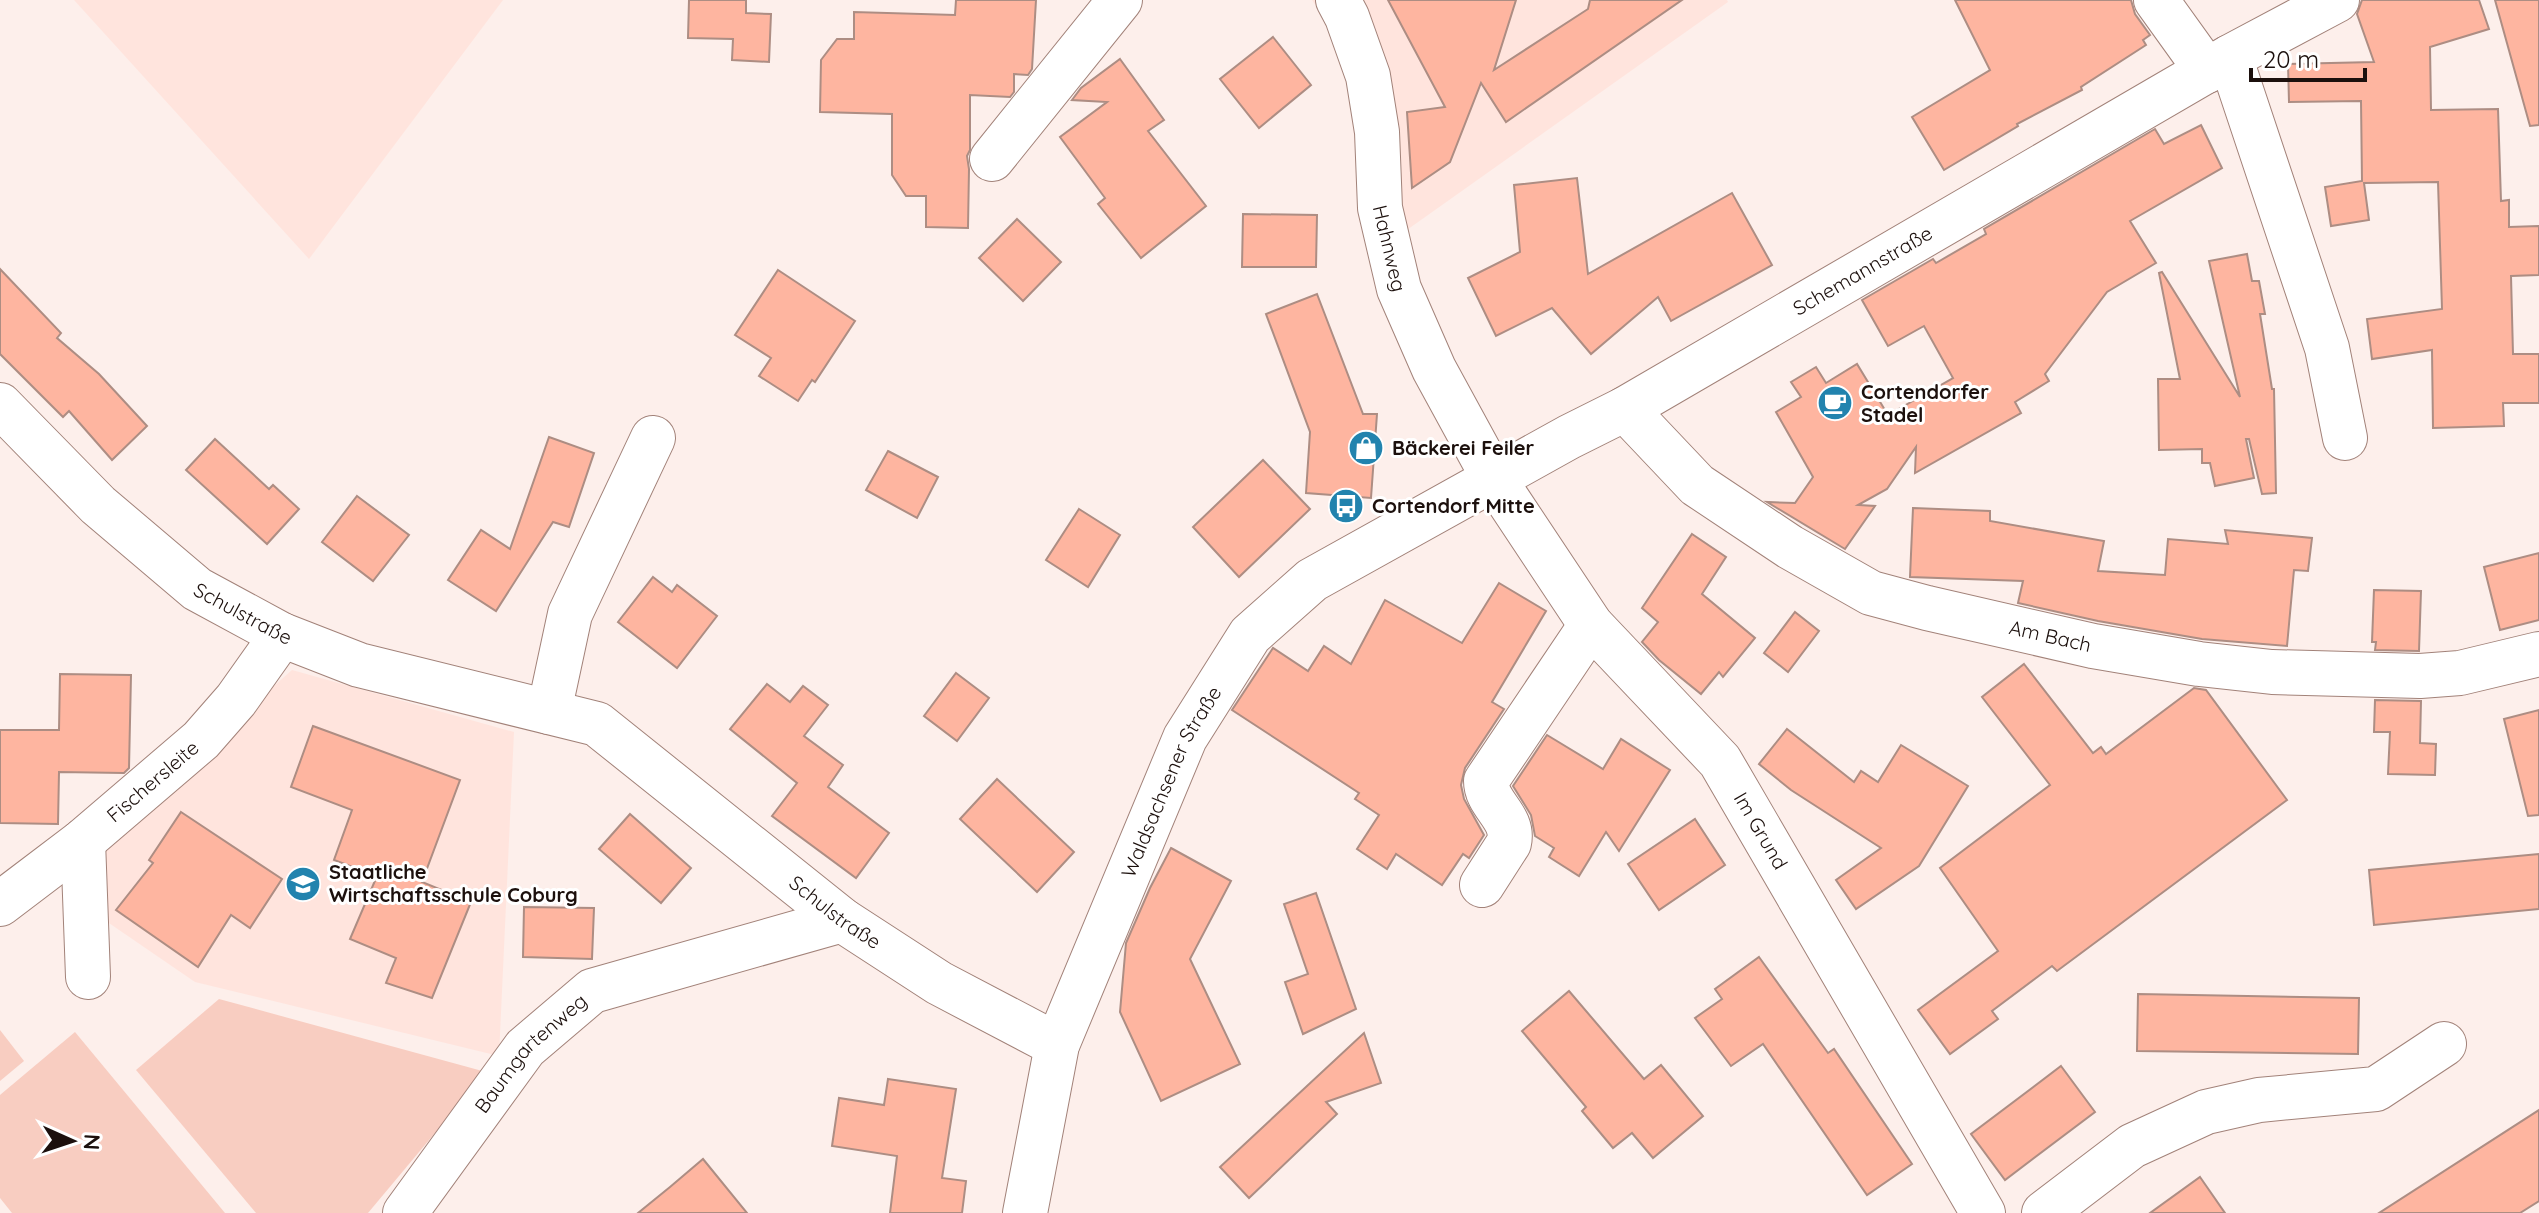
<svg xmlns="http://www.w3.org/2000/svg" width="2539" height="1213" font-family="Quicksand,sans-serif">
	<style>
		.built { fill: #ffe4dd }
		.green { fill: #f8cdc1 }
		.building { fill: #feb5a0; stroke: #ad8d83; stroke-width: 2 }
		.lines { fill: none; stroke-linecap: round; stroke-linejoin: round }
		.minor-casing { stroke: #a28279; stroke-width: 46 }
		.minor { stroke: #fff; stroke-width: 44 }
		.labels { text-anchor: middle; stroke-width: 6; stroke-linejoin: round; paint-order: stroke }
		.street-label { font-size: 20px; fill: #1c100d; stroke: #fff }
		.poi-label { font-size: 20px; font-weight: bold; fill: #1c100d; stroke: #fff; text-anchor: start }
	</style>
	<rect width="100%" height="100%" fill="#fdefeb"/>
	<g class="built">
		<path d="M74 0H503L309 259Z"/>
		<path d="M1312 0H1727L1728 2 1404 232 1331 28Z"/>
		<path d="M292 670 514 732 499 1056 195 982 106 921 93 847Z"/>
	</g>
	<g class="green">
		<path d="M219 999 486 1072 368 1213H256L136 1070Z"/>
		<path d="M0 1030 24 1061 0 1081Z"/>
		<path d="M75 1032 225 1213H12L0 1198V1095Z"/>
	</g>
	<g class="building">
		<path d="M689 0H746V13L771 14 769 62 732 60 733 39 688 38Z"/>
		<path d="M956 0H1036L1032 69 1028 75 1014 74V92L1010 97 970 95V150L967 156 969 169 968 228 926 227V196H906L892 175V114L820 112 821 60 837 39H854V12L955 15Z"/>
		<path d="M1388 0H1516L1494 70 1588 9 1590 0H1682L1506 122 1481 83 1450 162 1412 188 1407 112 1445 107Z"/>
		<path d="M1955 0H2131L2135 14 2150 35 2143 40 2146 45 2081 87 2082 90 2017 124 2018 126 1944 170 1912 117 1990 70Z"/>
		<path d="M2362 0H2479L2489 29 2430 47 2431 110 2498 109 2501 201 2509 200V227L2539 226V275L2511 276 2513 354H2539V403H2503L2504 426 2433 428 2432 350 2372 359 2367 319 2442 309 2438 182 2364 183 2369 220 2331 226 2325 187 2362 181 2361 101 2289 102 2288 64 2374 62 2357 14Z"/>
		<path d="M2495 0H2539V125L2530 126Z"/>
		<path d="M1273 37 1311 85 1259 128 1220 79Z"/>
		<path d="M1120 59 1164 120 1148 131 1206 206 1141 258 1098 204 1105 198 1060 137 1107 102 1072 100 1081 88Z"/>
		<path d="M2201 125 2222 168 2130 221 2156 263 2107 292 2045 374 2049 381 2015 402 2021 413 1915 473 1916 447 1887 489 1858 505 1875 506 1845 549 1767 502 1795 503 1813 477 1776 412 1801 397 1791 382 1816 367 1826 383 1857 364 1888 415 1953 378 1924 326 1888 346 1862 300 1933 259 1936 263 1986 234 1984 229 2155 129 2164 144Z"/>
		<path d="M1577 178 1588 274 1732 193 1772 265 1671 321 1658 297 1591 354 1552 308 1496 336 1468 278 1520 252 1514 185Z"/>
		<path d="M1243 214 1317 215 1316 267H1242Z"/>
		<path d="M1017 219 1061 262 1023 301 979 258Z"/>
		<path d="M2247 254 2252 281H2259L2265 314H2260L2272 389H2274L2276 493 2262 494 2249 439H2246L2254 478 2215 486 2210 463H2202V449L2159 450 2158 379H2180L2159 273 2162 272 2240 397 2209 261Z"/>
		<path d="M0 269 61 333 57 338 99 374 147 426 112 460 69 411 63 417 0 354Z"/>
		<path d="M778 270 855 321 815 382 812 380 798 401 759 376 771 358 735 335Z"/>
		<path d="M1317 294 1363 414H1377L1371 498 1306 493 1310 432 1266 314Z"/>
		<path d="M549 437 594 453 569 527 553 522 496 611 448 580 481 530 510 549Z"/>
		<path d="M215 439 269 489 273 485 299 509 267 544 186 470Z"/>
		<path d="M888 451 938 477 917 518 866 490Z"/>
		<path d="M1263 460 1310 509 1239 577 1193 527Z"/>
		<path d="M357 496 409 535 373 581 322 542Z"/>
		<path d="M1913 508 1990 511V521L2104 541 2098 571 2165 575 2168 539 2228 544 2225 530 2312 538 2308 571 2294 570 2287 646 2202 639 2098 621 2018 603 2023 581 1910 577Z"/>
		<path d="M1079 509 1120 535 1088 587 1046 560Z"/>
		<path d="M1692 534 1726 557 1702 594 1755 638 1723 677 1719 672 1701 694 1659 660 1642 642 1658 622 1642 608Z"/>
		<path d="M2539 553V620L2500 630 2484 567Z"/>
		<path d="M653 577 672 592 677 585 717 616 677 668 618 622Z"/>
		<path d="M1499 583 1546 611 1492 702 1504 709 1465 768 1461 785 1464 799 1484 835 1469 858 1463 854 1442 885 1396 854 1387 869 1357 849 1379 815 1355 799 1359 793 1232 710 1273 648 1308 671 1324 646 1351 664 1385 600 1462 643Z"/>
		<path d="M2374 590 2421 591 2419 651 2375 650 2376 642H2372Z"/>
		<path d="M1795 612 1819 631 1788 672 1764 653Z"/>
		<path d="M2024 664 2093 753 2101 747 2106 754 2194 688 2206 690 2287 800 2057 971 2052 966 1992 1011 1998 1019 1950 1054 1918 1010 1998 951 1940 868 2050 785 1982 697Z"/>
		<path d="M956 673 989 698 957 741 924 716Z"/>
		<path d="M60 674 131 675 129 768 124 773 59 772 58 824 0 823V730H59Z"/>
		<path d="M767 684 790 702 803 686 828 705 804 736 843 765 828 787 889 833 856 878 772 816 797 783 730 729Z"/>
		<path d="M2375 700 2421 701 2420 743 2436 744 2435 775 2388 774 2390 732H2374Z"/>
		<path d="M2539 710V815L2528 816 2504 719Z"/>
		<path d="M313 726 460 780 422 882 471 902 432 998 386 983 396 958 350 939 377 876 334 860 352 810 291 787Z"/>
		<path d="M1787 729 1854 782 1861 771 1878 782 1901 745 1968 786 1919 866 1856 909 1836 880 1881 848 1791 790 1759 764Z"/>
		<path d="M1547 735 1603 769 1621 739 1670 770 1619 851 1606 832 1579 876 1549 857 1554 848 1535 836 1531 815 1513 786Z"/>
		<path d="M997 779 1074 852 1037 892 960 819Z"/>
		<path d="M181 812 282 879 250 928 231 915 198 967 116 910 153 863 149 860Z"/>
		<path d="M630 814 691 868 661 903 599 849Z"/>
		<path d="M1695 819 1725 865 1659 910 1628 864Z"/>
		<path d="M1171 848 1231 881 1190 959 1240 1064 1161 1101 1120 1012 1126 943 1150 888Z"/>
		<path d="M2539 854V909L2374 925 2369 870Z"/>
		<path d="M1316 893 1356 1009 1303 1034 1285 982 1308 974 1284 904Z"/>
		<path d="M524 907 594 908 592 959 523 957Z"/>
		<path d="M1759 957 1828 1053 1834 1049 1912 1164 1867 1195 1763 1044 1731 1066 1695 1018 1722 999 1715 989Z"/>
		<path d="M1569 991 1644 1079 1661 1065 1703 1116 1653 1158 1632 1133 1613 1148 1582 1111 1586 1107 1522 1031Z"/>
		<path d="M2138 994 2359 998 2358 1054 2137 1051Z"/>
		<path d="M1364 1033 1381 1083 1326 1102 1337 1114 1249 1198 1220 1167Z"/>
		<path d="M2061 1066 2095 1112 2005 1180 1971 1134Z"/>
		<path d="M888 1079 956 1089 942 1178 966 1181 962 1213H890L897 1156 832 1146 839 1098 884 1105Z"/>
		<path d="M2539 1110V1201L2520 1213H2379Z"/>
		<path d="M703 1159 747 1213H638L670 1187Z"/>
		<path d="M2200 1177 2225 1213H2150Z"/>
	</g>
	<g class="lines">
		<defs>
			<g id="minor">
				<path id="s1" d="M1338 0 1347 17 1368 76 1377 132 1380 208 1399 289 1434 369 1494 479 1591 625 1720 761 1983 1213"/>
				<path d="M2156 0 2207 71"/>
				<path d="M2230 57 2327 348 2345 438"/>
				<path d="M992 159 1120 0"/>
				<path id="s2" d="M0 405 98 505 197 589 282 635 359 665 597 724 842 920 939 983 1057 1045"/>
				<path id="s3" d="M1625 409 1697 485 1790 547 1871 593 1927 608 2093 646 2199 664 2272 672 2420 676 2460 673 2539 654"/>
				<path d="M549 712 570 614 653 438"/>
				<path d="M83 841 88 977"/>
				<path d="M1482 885 1509 843C1515 817 1486 805 1486 781L1591 625"/>
				<path id="s4" d="M0 904 83 841 201 740 236 700 282 635"/>
				<path id="s5" d="M405 1213 525 1048 592 991 842 920"/>
				<path id="s6" d="M1025 1213 1057 1045 1185 738 1250 635 1312 580 1569 437 1625 409 2230 57 2337 0"/>
				<path d="M2044 1213 2132 1146 2206 1112 2259 1100 2376 1089 2444 1044"/>
			</g>
		</defs>
		<use href="#minor" class="minor-casing"/>
		<use href="#minor" class="minor"/>
	</g>
	<defs>
		<symbol id="cafe-disc" viewBox="-11 -11 22 22"><circle r="9.5" fill="#2283ae" stroke="#fff"/><path d="M-5.5-4.5H6V0H3Q3 3.5 0 3.5H-2.5Q-5.5 3.5-5.5 0ZM3-3.2v2h1.7v-2ZM-6 4.5H4V6H-6Z" fill="#fff"/></symbol>
		<symbol id="shop-disc" viewBox="-11 -11 22 22"><circle r="9.5" fill="#2283ae" stroke="#fff"/><path d="M-5-2.5h2.3a2.7 3.5 0 0 1 5.4 0H5L5.5 6h-11ZM-1.5-2.5h3a1.5 2.3 0 0 0-3 0Z" fill="#fff"/></symbol>
		<symbol id="bus-disc" viewBox="-11 -11 22 22"><circle r="9.5" fill="#2283ae" stroke="#fff"/><path d="M-5-6H5V4H4V6H2V4H-2V6H-4V4H-5ZM-3.5-4V0h7V-4ZM-3.5 1.2v1.5H-2V1.2ZM2 1.2v1.5H3.5V1.2Z" fill="#fff"/></symbol>
		<symbol id="school-disc" viewBox="-11 -11 22 22"><circle r="9.5" fill="#2283ae" stroke="#fff"/><path d="M0-5L7-2L0 1L-7-2ZM-4 1L0 2.5L4 1V4Q0 6-4 4Z" fill="#fff"/></symbol>
	</defs>
	<g fill-rule="evenodd">
		<use href="#cafe-disc" x="1815" y="383" width="40" height="40"/>
		<use href="#shop-disc" x="1346" y="428" width="40" height="40"/>
		<use href="#bus-disc" x="1326" y="486" width="40" height="40"/>
		<use href="#school-disc" x="283" y="864" width="40" height="40"/>
	</g>
	<g class="labels">
		<g class="street-label">
			<text dy="7" stroke="none"><textPath href="#s1" startOffset="256">Hahnweg</textPath></text>
			<text dy="7" stroke="none"><textPath href="#s6" startOffset="1340">Schemannstraße</textPath></text>
			<text dy="7" stroke="none"><textPath href="#s2" startOffset="322">Schulstraße</textPath></text>
			<text dy="7" stroke="none"><textPath href="#s3" startOffset="494">Am Bach</textPath></text>
			<text dy="7" stroke="none"><textPath href="#s4" startOffset="196">Fischersleite</textPath></text>
			<text dy="7" stroke="none"><textPath href="#s6" startOffset="458">Waldsachsener Straße</textPath></text>
			<text dy="7" stroke="none"><textPath href="#s1" startOffset="954">Im Grund</textPath></text>
			<text dy="7" stroke="none"><textPath href="#s2" startOffset="998">Schulstraße</textPath></text>
			<text dy="7" stroke="none"><textPath href="#s5" startOffset="204">Baumgartenweg</textPath></text>
		</g>
		<g class="poi-label">
			<text x="1861" y="399">Cortendorfer<tspan x="1861" dy="23">Stadel</tspan></text>
			<text x="1392" y="455">Bäckerei Feiler</text>
			<text x="1372" y="513">Cortendorf Mitte</text>
			<text x="329" y="879">Staatliche<tspan x="329" dy="23">Wirtschaftsschule Coburg</tspan></text>
		</g>
	</g>
	<g transform="translate(72 1141) rotate(93)" stroke="#ffffff" stroke-width="6" paint-order="stroke">
	<path d="M0-6L14 30L0 20L-14 30Z" fill="#1c100d"/>
	<text y="-12" font-size="22" font-weight="bold" text-anchor="middle" fill="#1c100d">N</text>
	</g>
	<path d="M2251 68v12h114v-12" fill="none" stroke="#1c100d" stroke-width="4"/>
	<text x="2263" y="68" font-size="24" fill="#1c100d" stroke="#ffffff" stroke-width="6" paint-order="stroke">20 m</text>
</svg>
